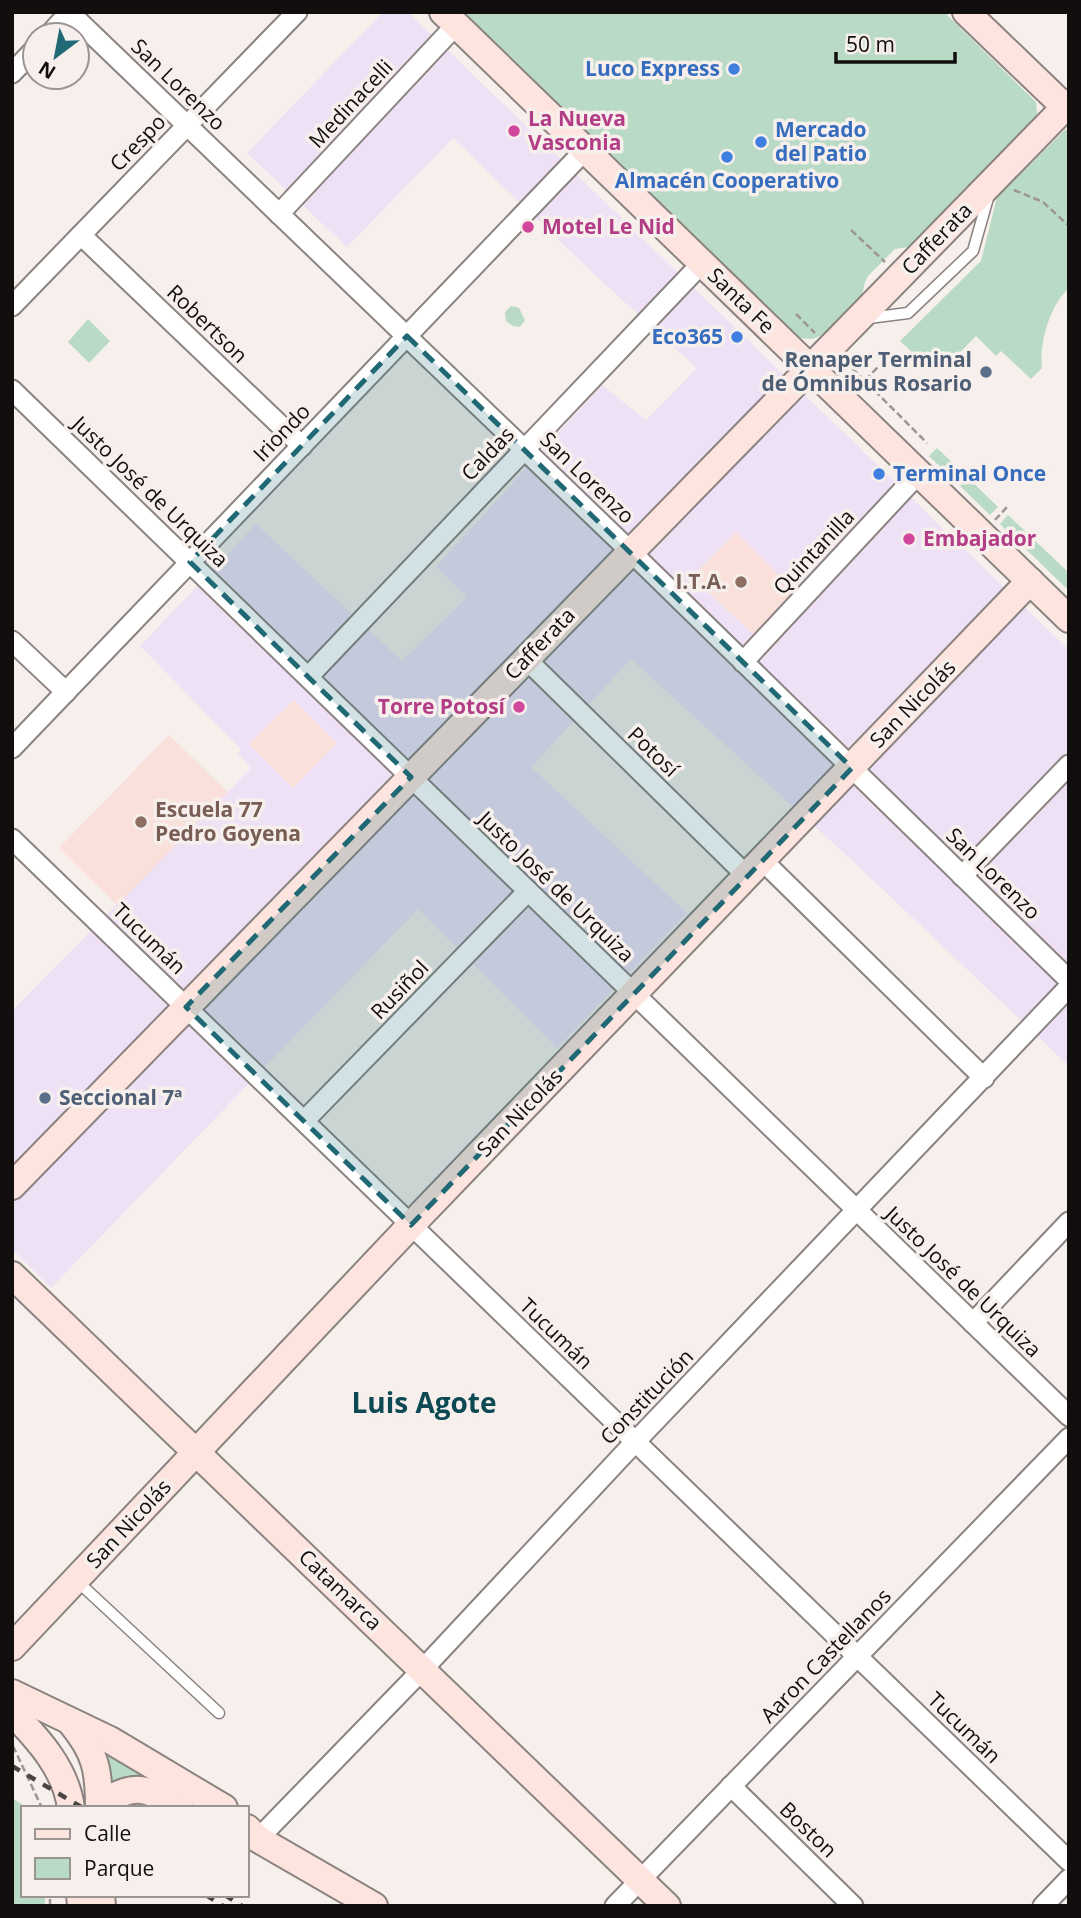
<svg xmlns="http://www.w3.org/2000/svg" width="1081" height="1918" font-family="'Open Sans',sans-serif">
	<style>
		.commercial { fill: #eee1f5 }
		.education { fill: #fae0da }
		.green { fill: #b9dbc6 }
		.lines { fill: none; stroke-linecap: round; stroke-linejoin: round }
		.lane-casing { stroke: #8a8380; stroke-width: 13 }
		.street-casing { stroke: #8a8380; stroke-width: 23 }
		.secondary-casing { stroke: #8a8380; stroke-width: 30 }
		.path { stroke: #9b9593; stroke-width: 2.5; stroke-dasharray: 7 3.5; stroke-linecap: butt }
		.lane { stroke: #fff; stroke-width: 10 }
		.street { stroke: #fff; stroke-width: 19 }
		.secondary { stroke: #fee4de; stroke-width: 26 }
		.rail { stroke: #484443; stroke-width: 4.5; stroke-dasharray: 9 9; stroke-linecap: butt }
		.marked { fill: #1f6874; fill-opacity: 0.2; stroke: #1f6874; stroke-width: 5; stroke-dasharray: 14 9; stroke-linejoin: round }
		.shop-dot { fill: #3f7fe0; stroke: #f6efec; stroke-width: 2.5 }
		.hotel-dot { fill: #d1479c; stroke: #f6efec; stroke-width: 2.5 }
		.service-dot { fill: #5c6f8a; stroke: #f6efec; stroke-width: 2.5 }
		.education-dot { fill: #8d6e63; stroke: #f6efec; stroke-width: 2.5 }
		.labels { text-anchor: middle; stroke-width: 7; stroke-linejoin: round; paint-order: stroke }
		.shop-label { font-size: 21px; font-weight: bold; fill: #366cbe; stroke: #f6efec; text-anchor: end }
		.street-label { font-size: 21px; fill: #110e0d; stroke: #f6efec }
		.hotel-label { font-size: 21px; font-weight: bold; fill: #b23c85; stroke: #f6efec; text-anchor: start }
		.service-label { font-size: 21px; font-weight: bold; fill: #4e5e75; stroke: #f6efec; text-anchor: end }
		.education-label { font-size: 21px; font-weight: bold; fill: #785e54; stroke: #f6efec; text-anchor: end }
		.district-label { font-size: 28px; font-weight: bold; fill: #0c4953; stroke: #f6efec }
	</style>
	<rect width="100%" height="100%" fill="#f6efec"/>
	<path class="commercial" d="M383 12H408L1069 650V1066L857 865 631 659 531 767 687 913 557 1048 418 909 51 1288 12 1249V1011L251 768 238 754 241 749 140 646 256 524 402 661 467 597 436 567 602 385 646 420 697 368 595 275 453 138 347 247 247 153Z"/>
	<g class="education">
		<path d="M736 532 796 592 754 635 692 577Z"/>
		<path d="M294 700 337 743 293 788 249 744Z"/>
		<path d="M169 735 228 792 117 905 59 848Z"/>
	</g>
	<g class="green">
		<path d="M456 12H944L1036 102 1037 114 1034 121 917 246 895 249 868 276 865 282 861 300 831 332 812 339 798 338Z"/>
		<path d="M1066 129 1069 132V288C1050 305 1039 343 1042 368L1031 379 1001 351 996 356 976 336 942 371 927 366 900 341 981 261 997 197Z"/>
		<path d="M511 306 519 308 525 320 520 327 513 326 506 321 505 312Z"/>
		<path d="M88 319 110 341 89 363 68 342Z"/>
		<path d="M937 448 959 469 951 477 929 456Z"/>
		<path d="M968 478 998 507 990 515 960 486Z"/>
		<path d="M1008 515 1069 573V585L1066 588 1000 524Z"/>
		<path d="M101 1745 212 1808 138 1776 108 1781Z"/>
		<path d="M12 1798 28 1808H23V1895H45V1906H12Z"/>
	</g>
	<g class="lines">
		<defs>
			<g id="lane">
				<path d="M869 318 908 313 973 251 988 198"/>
				<path d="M76 1580 219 1713"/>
			</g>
			<g id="street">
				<path d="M69 12 630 551 1069 980"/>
				<path d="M49 35 70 12"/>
				<path d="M12 73 35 49"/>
				<path d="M279 214 456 25"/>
				<path d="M81 235 302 446"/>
				<path d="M12 306 297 12"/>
				<path d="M12 390 1069 1416"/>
				<path d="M12 641 66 692"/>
				<path d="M526 659 748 877"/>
				<path d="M743 662 919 473"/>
				<path d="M308 677 702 263"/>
				<path d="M12 748 585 150"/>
				<path d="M12 839 1069 1861"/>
				<path d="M763 861 984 1078"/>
				<path d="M962 876 1069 765"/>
				<path d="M304 1121 528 891"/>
				<path d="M973 1323 1069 1222"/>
				<path d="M731 1786 853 1906"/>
				<path d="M258 1839 423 1669 635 1442 1069 987"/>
				<path d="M615 1906 1069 1438"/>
				<path d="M1043 1906 1069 1879"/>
			</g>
			<g id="secondary">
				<path d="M443 12 1069 619"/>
				<path d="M966 12 1069 111"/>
				<path d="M12 1186 1069 103"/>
				<path d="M12 1275 667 1906"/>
				<path d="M12 1647 411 1225 1030 581"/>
				<path d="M12 1693 110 1740 224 1808"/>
				<path d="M12 1712C38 1739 66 1769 71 1808"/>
				<path d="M72 1724C96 1753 99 1771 99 1808"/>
				<path d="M99 1804C137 1783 143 1786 180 1808"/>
				<path d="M247 1828 258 1839 374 1906"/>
				<path d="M80 1895 81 1906"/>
				<path d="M101 1895 102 1906"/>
			</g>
		</defs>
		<use href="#lane" class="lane-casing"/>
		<use href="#street" class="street-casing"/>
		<use href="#secondary" class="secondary-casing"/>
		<g class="path">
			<path d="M1014 190 1043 202 1069 226"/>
			<path d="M851 230 885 262"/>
			<path d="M796 314 815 333"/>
			<path d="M845 361 927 443"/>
			<path d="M865 380 887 358"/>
			<path d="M956 482 968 470"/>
			<path d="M995 520 1007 507"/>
			<path d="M13 1746 42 1808"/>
			<path d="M50 1906V1895"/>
		</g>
		<use href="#lane" class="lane"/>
		<use href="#street" class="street"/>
		<use href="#secondary" class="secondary"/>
		<g class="rail">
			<path d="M12 1766 83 1808"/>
			<path d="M206 1895 223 1906"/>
			<path d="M225 1895 242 1906"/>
		</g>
	</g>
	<path class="marked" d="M407 336 852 768 411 1225 186 1007 411 777 190 562Z"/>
	<g class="shop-dot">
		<circle cx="734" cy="69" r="7"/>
		<circle cx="761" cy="142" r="7"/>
		<circle cx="727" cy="157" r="7"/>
		<circle cx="737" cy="337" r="7"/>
		<circle cx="879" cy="474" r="7"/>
	</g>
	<g class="hotel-dot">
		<circle cx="514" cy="131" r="7"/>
		<circle cx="528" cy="227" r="7"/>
		<circle cx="909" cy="539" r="7"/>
		<circle cx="519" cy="707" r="7"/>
	</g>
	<g class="service-dot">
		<circle cx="986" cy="372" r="7"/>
		<circle cx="45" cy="1098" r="7"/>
	</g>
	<g class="education-dot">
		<circle cx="741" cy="582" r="7"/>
		<circle cx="141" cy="822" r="7"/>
	</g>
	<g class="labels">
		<g class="shop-label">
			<text x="720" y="76">Luco Express</text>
			<text x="775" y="137" text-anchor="start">Mercado<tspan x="775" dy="24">del Patio</tspan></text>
			<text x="727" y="188" text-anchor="middle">Almacén Cooperativo</text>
			<text x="723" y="344">Eco365</text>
			<text x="893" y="481" text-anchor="start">Terminal Once</text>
		</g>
		<g class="street-label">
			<text transform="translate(178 85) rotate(44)" y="7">San Lorenzo</text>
			<text transform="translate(351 104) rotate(-47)" y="7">Medinacelli</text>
			<text transform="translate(138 143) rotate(-46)" y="7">Crespo</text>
			<text transform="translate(937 239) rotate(-46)" y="7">Cafferata</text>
			<text transform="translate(741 301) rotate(44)" y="7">Santa Fe</text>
			<text transform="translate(207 324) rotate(44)" y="7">Robertson</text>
			<text transform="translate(282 433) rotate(-46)" y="7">Iriondo</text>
			<text transform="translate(488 454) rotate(-46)" y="7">Caldas</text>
			<text transform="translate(587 478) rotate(44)" y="7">San Lorenzo</text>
			<text transform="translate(150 492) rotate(44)" y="7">Justo José de Urquiza</text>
			<text transform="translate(814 552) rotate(-47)" y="7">Quintanilla</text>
			<text transform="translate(540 644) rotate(-46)" y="7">Cafferata</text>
			<text transform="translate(913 704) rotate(-46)" y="7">San Nicolás</text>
			<text transform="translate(653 752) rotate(44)" y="7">Potosí</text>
			<text transform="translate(993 874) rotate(44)" y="7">San Lorenzo</text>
			<text transform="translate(556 887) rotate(44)" y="7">Justo José de Urquiza</text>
			<text transform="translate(149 939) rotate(44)" y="7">Tucumán</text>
			<text transform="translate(400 990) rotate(-46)" y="7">Rusiñol</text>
			<text transform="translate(520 1113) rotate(-46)" y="7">San Nicolás</text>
			<text transform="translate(963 1282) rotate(44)" y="7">Justo José de Urquiza</text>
			<text transform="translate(556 1334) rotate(44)" y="7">Tucumán</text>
			<text transform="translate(647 1397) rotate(-46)" y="7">Constitución</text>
			<text transform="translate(129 1524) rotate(-47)" y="7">San Nicolás</text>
			<text transform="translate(340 1590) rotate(44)" y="7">Catamarca</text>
			<text transform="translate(826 1656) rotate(-46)" y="7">Aaron Castellanos</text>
			<text transform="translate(964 1728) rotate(44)" y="7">Tucumán</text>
			<text transform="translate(808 1830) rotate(44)" y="7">Boston</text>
		</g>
		<g class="hotel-label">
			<text x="528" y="126">La Nueva<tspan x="528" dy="24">Vasconia</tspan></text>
			<text x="542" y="234">Motel Le Nid</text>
			<text x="923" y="546">Embajador</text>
			<text x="505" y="714" text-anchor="end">Torre Potosí</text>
		</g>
		<g class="service-label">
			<text x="972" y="367">Renaper Terminal<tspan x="972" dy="24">de Ómnibus Rosario</tspan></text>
			<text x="59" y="1105" text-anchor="start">Seccional 7ª</text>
		</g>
		<g class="education-label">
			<text x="727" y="589">I.T.A.</text>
			<text x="155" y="817" text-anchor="start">Escuela 77<tspan x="155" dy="24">Pedro Goyena</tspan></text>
		</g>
		<g class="district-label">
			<text x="424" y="1413">Luis Agote</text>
		</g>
	</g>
	<rect width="1081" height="1918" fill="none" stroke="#110e0d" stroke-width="28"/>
	<rect x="21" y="1806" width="228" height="91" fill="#f6efec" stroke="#9a9593" stroke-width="2"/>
	<rect x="35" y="1829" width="35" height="10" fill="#fee4de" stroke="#9a9593" stroke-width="2"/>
	<text x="84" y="1841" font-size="21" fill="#110e0d">Calle</text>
	<rect x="35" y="1858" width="35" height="21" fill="#b9dbc6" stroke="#9a9593" stroke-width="2"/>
	<text x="84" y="1876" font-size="21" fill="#110e0d">Parque</text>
	<g transform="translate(56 56) rotate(212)"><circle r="33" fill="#f6efec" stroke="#9a9593" stroke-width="2"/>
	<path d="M0-5L12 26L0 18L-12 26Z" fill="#1f6874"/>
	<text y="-10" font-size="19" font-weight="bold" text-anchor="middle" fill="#110e0d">N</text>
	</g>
	<path d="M836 52v10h119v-10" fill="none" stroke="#110e0d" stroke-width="3.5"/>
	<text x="846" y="52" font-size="21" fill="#110e0d" stroke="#f6efec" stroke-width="5" paint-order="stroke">50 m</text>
</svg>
